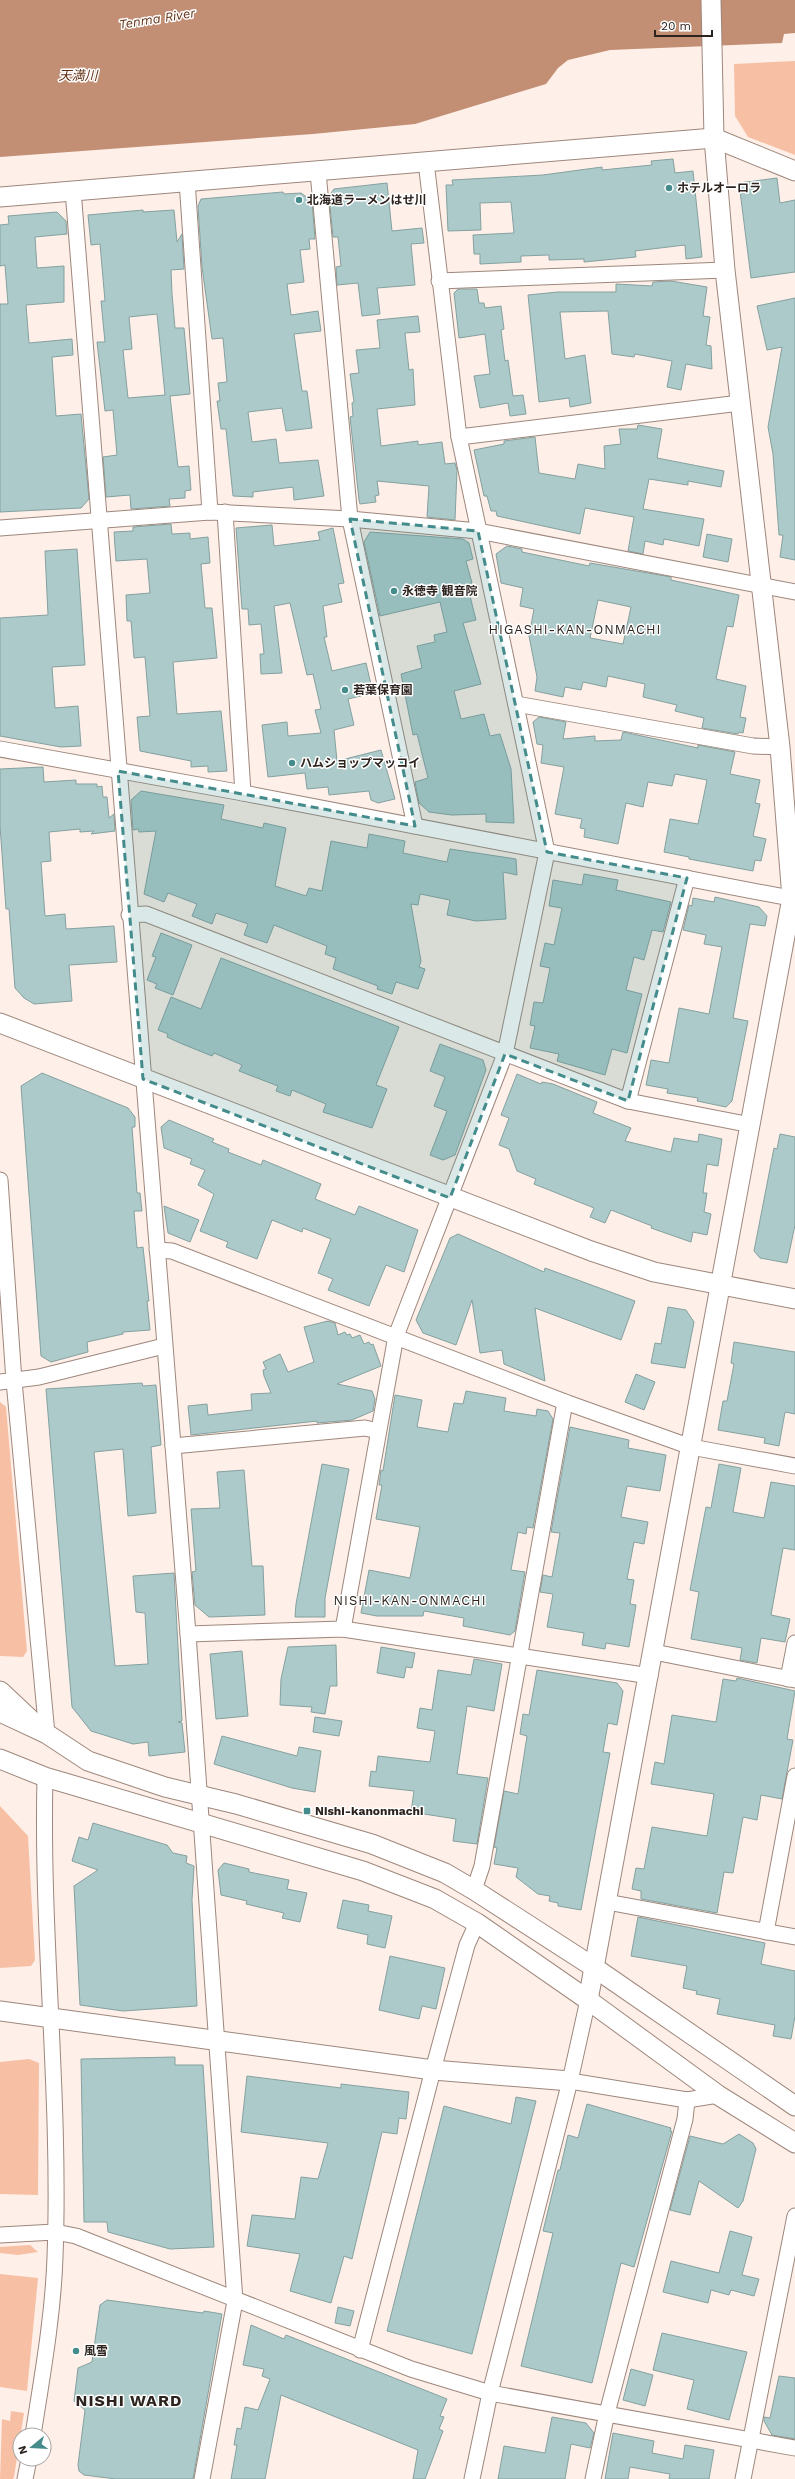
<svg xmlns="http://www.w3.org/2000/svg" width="795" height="2479" font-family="'Work Sans','Noto Sans JP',sans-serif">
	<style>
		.green { fill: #f7c0a5 }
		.water { fill: #c28e74 }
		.building { fill: #accac9; stroke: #84a1a0; fill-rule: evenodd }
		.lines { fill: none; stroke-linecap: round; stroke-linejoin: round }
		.minor-casing { stroke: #9e877c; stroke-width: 17 }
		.tertiary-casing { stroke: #9e877c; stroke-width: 21 }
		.minor { stroke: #fff; stroke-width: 15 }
		.tertiary { stroke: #fff; stroke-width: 19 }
		.marked { fill: #448c8b; fill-opacity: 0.2; stroke: #448c8b; stroke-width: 3; stroke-dasharray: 8 5; stroke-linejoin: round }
		.poi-dot { fill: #448c8b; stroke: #fff; stroke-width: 1.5 }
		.labels { text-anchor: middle; stroke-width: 3; stroke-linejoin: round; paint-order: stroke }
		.poi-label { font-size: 12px; font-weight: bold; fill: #2c231e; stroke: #fff; text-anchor: start }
		.water-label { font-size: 13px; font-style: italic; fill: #623013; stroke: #fff }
		.neighbourhood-label { font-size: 13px; letter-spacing: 1px; fill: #2c231e; stroke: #fff }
		.district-label { font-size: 16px; font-weight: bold; letter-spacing: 1px; fill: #2c231e; stroke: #fff }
	</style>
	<rect width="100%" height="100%" fill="#feefe8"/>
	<g class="green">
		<path d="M795 61V155L748 137 735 116 734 64Z"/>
		<path d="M0 1402 6 1407 27 1651 23 1657 0 1656Z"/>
		<path d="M0 1806 28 1836 35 1960 31 1966 0 1968Z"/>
		<path d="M29 2059 39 2063 38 2195 0 2194V2062Z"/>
		<path d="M30 2245 38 2252 18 2255 0 2253V2247Z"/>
		<path d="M0 2274 38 2278 27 2391 0 2387Z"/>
		<path d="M11 2411 24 2413 14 2477 13 2479H0L2 2419 10 2421Z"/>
	</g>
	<path class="water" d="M0 0H795V33L784 34 782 43 610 50 568 60 558 68 546 84 415 124 313 134 0 157Z"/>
	<g class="building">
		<path d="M673 159 675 173 693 171 702 257 686 259 685 245 635 251 636 257 584 262V259L549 260V255L521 256V262L480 264V254H474L473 235 514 233 511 202 480 203 481 230 448 231 446 185H453L452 180 543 175 602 167V170L652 165 651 161Z"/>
		<path d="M777 178 780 203 795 200V272L751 278 739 183Z"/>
		<path d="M387 183 392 231 422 228 424 243 411 244 415 285 377 288 380 314 362 316 358 283 337 285 336 267 341 266 338 237H333L329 196 334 189Z"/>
		<path d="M283 192 284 194 301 193 312 201 315 239H309L310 249 300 250 304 282 287 284 291 315 318 311 321 331 294 334 302 391H307L312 428 286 431 282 408 248 412 252 442 276 439 279 463 318 460 324 496 294 500 293 487 253 492V497L233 496 226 429H221L217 401H220L218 383 227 382 223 338 212 339 202 267 198 206 201 199Z"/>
		<path d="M143 210V212L174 210 177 242 182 234 184 269 171 270 172 294 175 328H184L190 394 170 396 178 467 189 466 191 490 185 491V498L169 499 170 506 131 509 130 495 106 497 103 457 117 455 113 410 105 411 97 342H105L101 301H105L100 244 91 245 88 215ZM157 314 165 395 128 398 123 350 132 349 129 317Z"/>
		<path d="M57 212 66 221 67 234 35 237 37 268 64 266V302L26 305 29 343 72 339 73 355 52 357 56 416 81 414 89 499 81 508 0 512V304H8L5 265 0 266V225L9 224 8 216Z"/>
		<path d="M671 281 707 287 703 316 710 317 706 345 711 346 712 369 686 364 681 390 667 387 672 361 635 354 634 357 612 354 608 311 560 312 565 359 585 355 591 403 570 407 569 398 539 402 528 295 558 292H616V284L652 286 653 282Z"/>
		<path d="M458 289H477L479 303H484L485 308 501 306 504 329 501 330 505 361 508 360 513 396 523 395 526 414 510 416 508 403 480 408 474 376 490 374 485 334 459 338 454 293Z"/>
		<path d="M795 298V560L780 557 783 535H779L773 454 768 427 782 347 767 350 757 306Z"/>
		<path d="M418 316 420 332 405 333 409 370 413 369 415 405 377 409 381 446 418 441V445L442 442 445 464 455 463 457 470 455 520 427 517 429 486 377 481 379 495 375 496 376 502 360 504 359 500 350 417 353 416 352 403 354 402 350 374 359 373 356 350 380 348 377 320Z"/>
		<path d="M638 425 662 429 657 458 724 471 721 487 688 481V485L649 479 643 509 704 519 699 546 664 539 663 545 645 541 643 554 628 551 634 517 585 508 580 534 497 516 496 511H491L487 496H484L474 450 504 444V441L535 437 539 473 575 479 578 464 605 469 604 446 621 444 619 429H637Z"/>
		<path d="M171 524 172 534 190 533V539L208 537 210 563 201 564 205 608H212L217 658 173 662 177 714 221 711 227 771 208 772V766L191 767V761L140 751 137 717 150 716 145 657 134 658 131 621H127L126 595 150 593 147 559 116 561 114 532 133 531V527Z"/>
		<path d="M272 525 274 546 320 540 318 532 333 528 344 583 338 584 342 602 323 606 327 637H324L332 671 366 663 373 693 348 699 354 725 334 730 337 761 381 750 395 799 378 803 371 800 369 791 329 795 328 787 307 789 305 773 268 777 262 725 287 722 288 736 321 733 315 710 321 709 313 674 307 675 290 603 274 606 282 673 261 674 260 654H264L261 624 249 625 248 609H242L236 528Z"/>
		<path d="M370 532 463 539 469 543 473 559 466 561 472 583 467 584 476 620 463 623 481 684 454 691 461 719 484 714 490 736 500 734 511 769 514 823 486 822V814L452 815 429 812 419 803 415 782 428 778 417 734 413 735 401 674 422 668 417 646 435 642 434 635 447 632 440 602 380 616 364 542Z"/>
		<path d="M707 534 732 539 728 562 703 557Z"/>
		<path d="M507 546 522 549V552L589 566 590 563 671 577V580L739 595 733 627 727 626 716 679 746 686 740 717 746 718 743 733 739 732 738 734 702 728 704 718 675 711 677 705 643 697 645 684 608 676 606 687 583 682 581 690 565 687 563 697 535 691 537 677 529 636 534 609 520 606 523 588 501 583 496 554ZM598 600 631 607 623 644 590 638Z"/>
		<path d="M77 549 85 665 52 667 55 708 78 706 81 746 61 747 0 736V618L48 615 45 551Z"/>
		<path d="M539 717 566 722 563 739 595 736V741L621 740 623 732 698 748V745L735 752 730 774 760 780 755 803 760 804 753 836 766 839 761 861 755 860 753 871 689 859V857L664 852 670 819 698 824 707 780 675 774 672 786 648 782 643 807 626 803 618 844 584 837 585 829 580 828 582 819 555 814 564 767 541 763 543 745 537 744 533 722Z"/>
		<path d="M43 767 44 782 76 780V784H97V787L102 786 103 797H107L109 818 114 814 115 831 91 834 94 831 80 832V829L49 832 51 861 41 862 45 916 65 914 66 929 114 926 117 962 69 965 72 1001 34 1004 24 998 15 988 9 909H6L0 826V769Z"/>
		<path d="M141 791 224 805 221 819 263 828 264 823 286 828 275 886 306 896 309 888 322 891 331 841 367 848 369 834 405 841 403 853 447 862 450 849 516 859 517 875 503 872 506 919 476 921 447 915 450 900 420 894 418 905 411 904 421 961 419 967 425 969 418 989 396 982 392 994 377 989 378 986 333 969 336 958 325 954 327 946 274 925 267 943 244 935 248 924 216 913 212 924 192 916 197 904 168 893 164 902 144 894 156 831 139 832 138 829 133 830 131 800Z"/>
		<path d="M584 874 618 880 616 890 671 902 663 932 652 930 644 960 634 957 626 990 642 994 627 1053 612 1049 605 1075 557 1061 559 1054 530 1048 535 1026 530 1025 534 1002 543 1003 550 968 540 966 545 943 554 945 562 908 549 906 553 880 582 885Z"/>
		<path d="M715 897 759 907 767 916 765 926 750 924 733 1018 748 1021 732 1101 726 1107 697 1101 698 1098 667 1093 668 1089 646 1085 651 1060 669 1063 679 1008 709 1014 722 947 704 944 706 935 683 930 689 905 692 906 693 898 714 902Z"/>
		<path d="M161 933 192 945 173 995 155 988 157 984 147 980 156 957 152 956Z"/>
		<path d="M221 958 399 1027 376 1085 387 1089 372 1128 323 1112 326 1104 292 1090 290 1096 276 1091 278 1086 239 1071 242 1065 214 1053 212 1056 180 1043 167 1037 168 1034 158 1030 171 997 201 1009Z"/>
		<path d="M440 1044 483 1060 486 1070 455 1155 443 1160 430 1155 447 1111 434 1106 445 1077 430 1071Z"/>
		<path d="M42 1073 128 1108 135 1117V1127H132L137 1193H140L142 1211H134L137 1248 143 1247 149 1301H147L150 1330 123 1332V1334L87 1342 88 1352 51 1362 41 1356 21 1086Z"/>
		<path d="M517 1074 541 1084 542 1082 553 1084 597 1102 593 1113 631 1128 625 1141 671 1152 674 1138 698 1142 699 1134 722 1139 718 1166 707 1164 703 1193H707L704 1212 711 1214 707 1235 693 1232 691 1242 651 1228 652 1226 611 1210 605 1223 590 1217 594 1208 534 1184 536 1179 517 1171 509 1149 499 1145 509 1118 501 1115Z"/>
		<path d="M169 1120 214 1139 212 1142 229 1149 228 1152 261 1165 263 1160 321 1184 315 1199 355 1215 359 1206 418 1230 404 1272 386 1265 369 1306 328 1290 333 1279 318 1273 331 1239 303 1228 302 1232 272 1220 257 1259 226 1247 228 1242 200 1231 214 1194 198 1185 205 1170 190 1164 192 1159 164 1148 161 1127Z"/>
		<path d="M780 1134 795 1137V1225L787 1263 760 1258 754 1251 774 1148 777 1149Z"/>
		<path d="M164 1206 199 1220 190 1242 168 1233Z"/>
		<path d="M458 1234 544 1272 545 1268 635 1301 621 1340 535 1308 545 1381 504 1364 502 1350 480 1353 472 1300 456 1345 423 1333 416 1320 450 1238Z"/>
		<path d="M668 1307 686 1310 694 1322 685 1368 651 1363 655 1343 661 1344Z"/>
		<path d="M328 1321 335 1323 338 1335 345 1332 347 1335 350 1334 352 1338 360 1335 364 1344 369 1342 371 1345 373 1344 381 1366 337 1384 372 1391 375 1399 373 1411 352 1420 317 1423V1421L191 1435 188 1406 207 1404 208 1415 252 1410 251 1394 271 1393 264 1376 263 1370 266 1369 263 1362 280 1354 288 1372 314 1362 304 1327Z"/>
		<path d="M734 1342 795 1352V1414L785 1412 779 1446 764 1443 765 1438 718 1430 723 1401H727L734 1364 731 1363Z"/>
		<path d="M636 1374 655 1382 644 1410 625 1402Z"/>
		<path d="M142 1383 143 1386 156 1385 161 1445 151 1447 156 1513 128 1516 123 1449 94 1452 115 1666 148 1664 145 1613 136 1612 133 1576 174 1573 182 1721 178 1722 182 1723 185 1752 149 1756 148 1742 133 1744 91 1731 72 1707 46 1389Z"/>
		<path d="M466 1391 506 1398 504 1411 536 1416 537 1409 548 1411 553 1419 533 1528 527 1527 526 1534 518 1532 511 1570 525 1572 515 1631 510 1635 463 1626 464 1618 424 1611 423 1616H377L361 1613 369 1570 410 1578 420 1527 376 1519 382 1485H379L381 1470 383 1471 395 1395 422 1400 417 1427 448 1432 454 1403 463 1404Z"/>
		<path d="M570 1427 629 1440 628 1448 666 1455 660 1491 627 1486 621 1517 648 1522 644 1544 634 1542 627 1579 634 1580 630 1604 636 1605 629 1647 606 1643 605 1649 582 1645 584 1633 547 1627 553 1594 540 1592 543 1575 552 1577 560 1533 551 1532Z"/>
		<path d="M322 1464 349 1469 325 1598V1617H295L296 1604Z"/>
		<path d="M719 1464 741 1468 733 1512 764 1518 771 1482 795 1486V1550L783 1548 771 1615 790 1619 785 1642 761 1638 757 1663 740 1660 742 1648 691 1639 699 1592 690 1590 706 1507 711 1508Z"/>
		<path d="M244 1470 252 1566H263L265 1615 209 1617 195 1605 192 1572 196 1571 191 1509 220 1508 217 1472Z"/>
		<path d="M336 1645 337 1686H330L325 1714 311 1712 312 1707 280 1705 281 1679 288 1647Z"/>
		<path d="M381 1647 415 1653 412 1668 406 1667 404 1678 377 1673Z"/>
		<path d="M242 1651 248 1716 216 1719 210 1654Z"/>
		<path d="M474 1659 502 1664 494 1711 467 1706 457 1774 488 1778 477 1844 453 1841 456 1819 411 1812 414 1791 369 1786 371 1771 376 1772 378 1756 430 1762 435 1731 417 1728 420 1708 432 1710 438 1670 471 1675Z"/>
		<path d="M537 1670 617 1683 623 1691 617 1725 608 1723 603 1752 610 1753 581 1910 558 1906V1903L549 1901 550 1896 538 1894 516 1877 518 1868 494 1864 497 1848 494 1847 504 1791 518 1794 527 1736 520 1734 523 1714 529 1715Z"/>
		<path d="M737 1678 795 1691 787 1739 793 1740 782 1799 761 1795 757 1820 743 1817 733 1873 724 1872 717 1913 641 1899V1891L632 1889 636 1868 644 1869 652 1827 707 1836 714 1794 651 1784 655 1762 664 1764 672 1715 716 1722 723 1679 736 1681Z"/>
		<path d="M315 1717 342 1721 339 1736 313 1732Z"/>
		<path d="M222 1736 297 1756 299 1747 321 1751 315 1792 292 1788 214 1764Z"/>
		<path d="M93 1823 167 1845 173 1853 187 1856 186 1863 194 1866 192 1900 197 2006 123 2011 80 2005 74 1886 98 1870 72 1861 79 1837 88 1840Z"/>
		<path d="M224 1863 249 1869V1872L289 1880 287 1889 307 1893 300 1922 282 1918 284 1913 246 1904 247 1901 221 1895 218 1870Z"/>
		<path d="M343 1900 369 1905 368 1911 392 1916 385 1948 367 1944 368 1935 337 1928Z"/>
		<path d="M638 1917 765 1943 761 1964 795 1971V2016L791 2039 773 2036 775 2025 717 2014 720 1999 696 1994 697 1991 683 1988 687 1966 631 1956Z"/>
		<path d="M390 1956 445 1968 436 2009 422 2006 419 2019 379 2010Z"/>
		<path d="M175 2057V2065H203L214 2247 170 2249 108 2232 107 2222H84L81 2059Z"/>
		<path d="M247 2076 341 2088V2084L409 2092 406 2119 399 2118 397 2134 382 2132 352 2259 344 2256 331 2303 290 2291 300 2254 247 2246 252 2215 295 2219 301 2177 318 2179 328 2143 241 2132Z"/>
		<path d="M516 2097 536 2101 472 2354 387 2331 444 2106 511 2124Z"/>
		<path d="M587 2104 671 2128 670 2131H672L634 2267 621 2263 592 2383 521 2366 553 2233 543 2231 558 2170H560L568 2135 578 2138Z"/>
		<path d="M739 2134 753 2143 756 2149 743 2201 738 2208 699 2181 690 2215 670 2210 690 2136 723 2144Z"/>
		<path d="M730 2231 752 2237 742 2275 759 2279 754 2296 731 2290 729 2295 711 2290 708 2303 663 2292 671 2261 719 2273Z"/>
		<path d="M107 2300 203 2313 204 2311 222 2314 193 2479H116L84 2475 79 2471 78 2465 85 2410 74 2401 78 2368 92 2362 100 2305Z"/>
		<path d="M338 2307 354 2311 350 2326 335 2323Z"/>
		<path d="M251 2325 284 2339 286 2335 447 2399 440 2416 444 2417 439 2429 443 2431 425 2479H413L418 2450 281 2395 265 2479H231L237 2445H234L237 2428 241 2429 245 2407 258 2410 270 2379 262 2376 264 2369 243 2365Z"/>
		<path d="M662 2333 747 2352 729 2420 687 2409 694 2380 653 2370Z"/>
		<path d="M631 2369 653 2375 645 2406 623 2400Z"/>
		<path d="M779 2376 795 2378V2439L772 2435 764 2421V2417L770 2418Z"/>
		<path d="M552 2417 586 2423 594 2433 590 2448 571 2444 565 2479H498L504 2446 545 2453Z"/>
		<path d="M613 2433 654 2441 652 2453 683 2459 685 2445 714 2450 709 2479H669L670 2474 630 2467 628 2479H605Z"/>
	</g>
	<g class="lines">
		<defs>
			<g id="minor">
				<path d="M318 172 350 519 415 826"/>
				<path d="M187 181 210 512"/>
				<path d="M73 190 188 1634 235 2301 202 2479"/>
				<path d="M439 281 725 270"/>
				<path d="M459 437 740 403"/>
				<path d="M225 512 243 793"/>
				<path d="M0 528 210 512 350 519 478 531 795 592"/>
				<path d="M516 704 753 746 780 747"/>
				<path d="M0 749 243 793 795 899"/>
				<path d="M129 915 146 914 628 1101 751 1125"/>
				<path d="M628 1101 687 878"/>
				<path d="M0 1180 14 1381 47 1734"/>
				<path d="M157 1250 172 1251 565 1402 691 1447 795 1466"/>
				<path d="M0 1382 39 1377 164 1346"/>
				<path d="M173 1446 365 1428 378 1431"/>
				<path d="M343 1629 396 1336 505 1054 547 852 459 437 426 162"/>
				<path d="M188 1634 343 1629 650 1676"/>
				<path d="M654 1652 795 1680"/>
				<path d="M788 1679 795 1643"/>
				<path d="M474 1890 482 1866 565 1402"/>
				<path d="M607 1902 795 1937"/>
				<path d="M766 1932 795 1776"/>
				<path d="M570 2081 687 2100 718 2095"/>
				<path d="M0 2235 55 2232 76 2236 411 2369 490 2393 795 2448"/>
				<path d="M360 2350 433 2070 467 1945 477 1923"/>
				<path d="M33 2435C42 2377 53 2317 55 2257 61 2097 41 1937 45 1777"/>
				<path d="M25 2479 29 2459"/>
				<path d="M472 2479 490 2393 570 2081 588 2000"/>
				<path d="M593 2479 607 2413 685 2119 687 2100"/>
				<path d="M743 2479 795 2216"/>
			</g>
			<g id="tertiary">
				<path d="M0 197 714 138 795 171"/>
				<path d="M0 1023 591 1251 654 1272 795 1299"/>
				<path d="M0 1691 33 1722"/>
				<path d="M0 1712 47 1734 88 1761 165 1787 236 1804 372 1844 445 1873 474 1890 595 1968 795 2106"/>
				<path d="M0 1759 45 1777 363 1871 435 1899 477 1923 588 2000 718 2095 795 2143"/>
				<path d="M588 2000 792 898 780 747 725 270 714 138 711 0"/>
				<path d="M0 2011 433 2070 570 2081"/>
			</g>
		</defs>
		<use href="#minor" class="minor-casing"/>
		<use href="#tertiary" class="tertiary-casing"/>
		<use href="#minor" class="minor"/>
		<use href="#tertiary" class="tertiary"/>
	</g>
	<path class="marked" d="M350 519 478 531 547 852 687 878 628 1101 505 1054 450 1198 143 1079 118 771 415 826Z"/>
	<g class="poi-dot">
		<circle cx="669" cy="188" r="4"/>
		<circle cx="299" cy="200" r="4"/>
		<circle cx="394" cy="591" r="4"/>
		<circle cx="345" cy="690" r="4"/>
		<circle cx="292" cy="763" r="4"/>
		<rect x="303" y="1807" width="8" height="8" rx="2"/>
		<circle cx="76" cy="2351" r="4"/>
	</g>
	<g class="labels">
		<g class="poi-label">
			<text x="677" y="192">ホテルオーロラ</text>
			<text x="307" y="204">北海道ラーメンはせ川</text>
			<text x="402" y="595">永徳寺 観音院</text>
			<text x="353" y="694">若葉保育園</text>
			<text x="300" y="767">ハムショップマッコイ</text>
			<text x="315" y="1815">Nishi-kanonmachi</text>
			<text x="84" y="2355">風雪</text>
		</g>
		<g class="water-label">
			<text transform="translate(157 18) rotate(-9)" y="5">Tenma River</text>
			<text x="78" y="80">天満川</text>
		</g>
		<g class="neighbourhood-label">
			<text x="575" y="634">HIGASHI-KAN-ONMACHI</text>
			<text x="410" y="1605">NISHI-KAN-ONMACHI</text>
		</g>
		<g class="district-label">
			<text x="129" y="2406">NISHI WARD</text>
		</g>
	</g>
	<g transform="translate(32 2447) rotate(252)"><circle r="19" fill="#ffffff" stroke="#aba7a5"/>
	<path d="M0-3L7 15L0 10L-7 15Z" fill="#448c8b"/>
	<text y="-6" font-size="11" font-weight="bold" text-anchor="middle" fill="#2c231e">N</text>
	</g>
	<path d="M655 30v6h57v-6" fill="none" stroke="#2c231e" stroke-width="2"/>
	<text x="661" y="30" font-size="12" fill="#2c231e" stroke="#ffffff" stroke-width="3" paint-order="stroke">20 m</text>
</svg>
